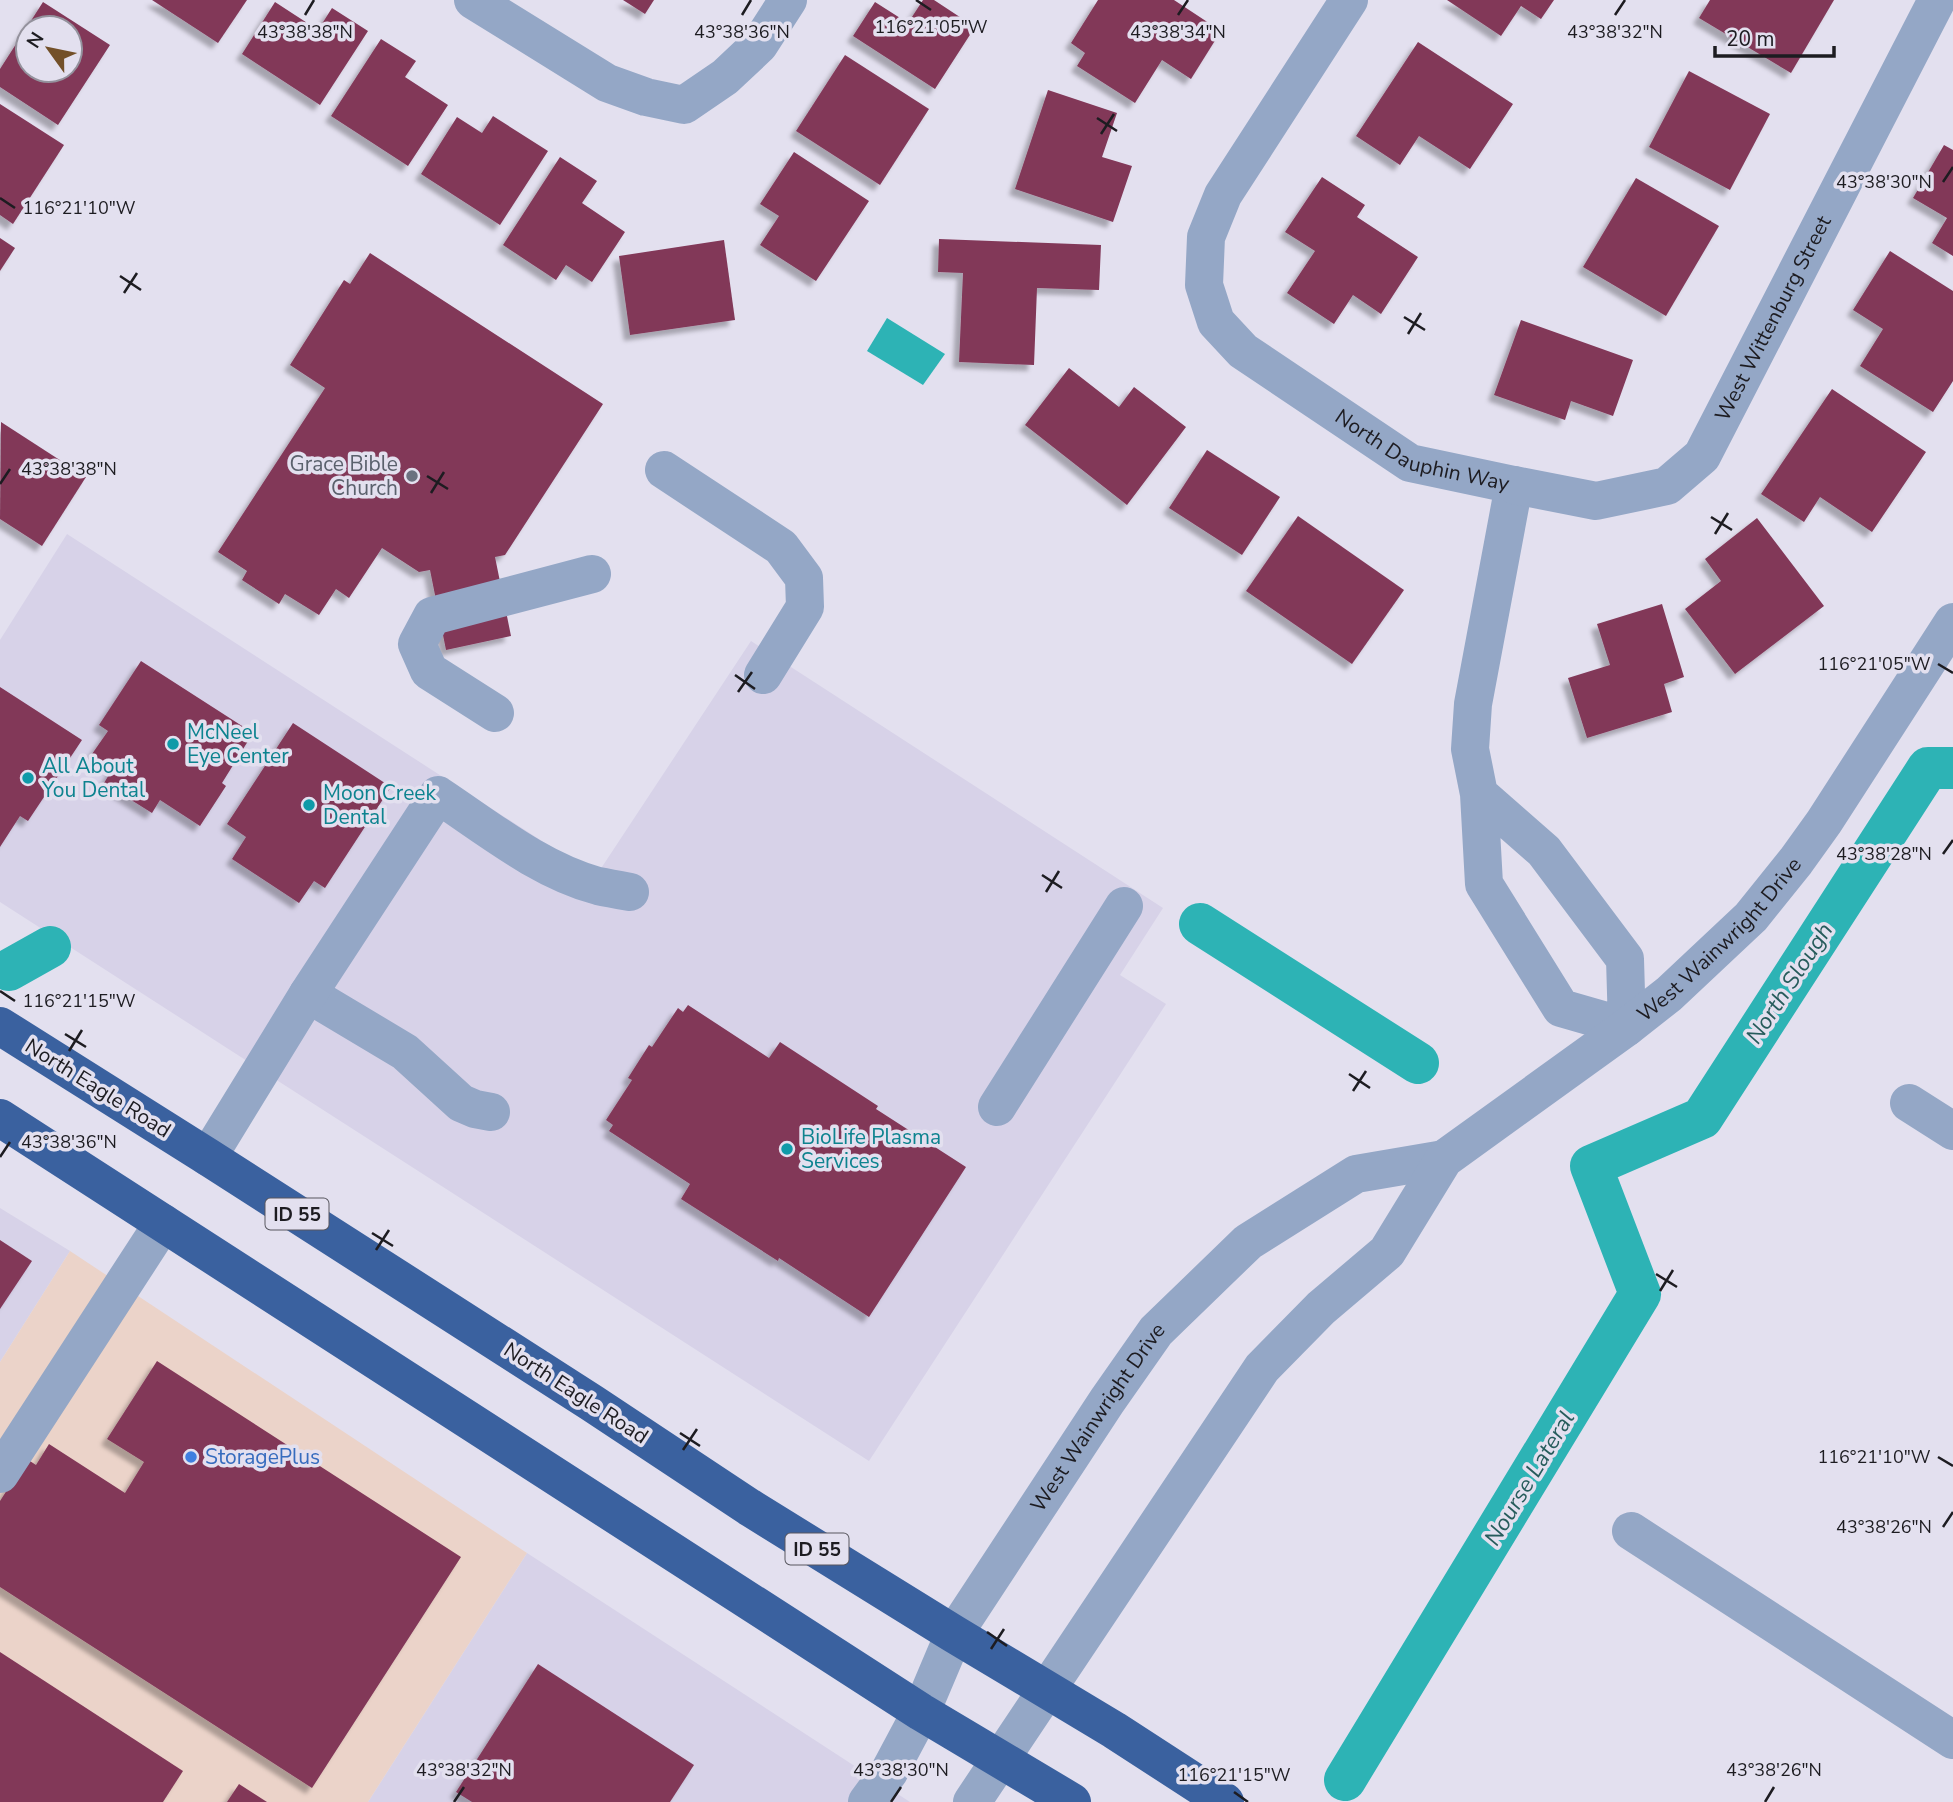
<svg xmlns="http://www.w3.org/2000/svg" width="1953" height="1802" font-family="'Nunito Sans',sans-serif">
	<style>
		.built { fill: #d7d2e8 }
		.industrial { fill: #ebd3c9 }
		.water { fill: #2db3b5 }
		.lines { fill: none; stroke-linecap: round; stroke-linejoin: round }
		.canal { stroke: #2db3b5; stroke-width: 42 }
		.building { fill: #823859; fill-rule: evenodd; filter: url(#shadow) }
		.minor { stroke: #94a7c6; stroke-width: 38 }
		.highway { stroke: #3a619f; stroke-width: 38 }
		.ticks { fill: none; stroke: #1d1c21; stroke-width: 2.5 }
		.worship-dot { fill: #6b7280; stroke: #e3e0ef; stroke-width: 2.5 }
		.culture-dot { fill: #0f9aa8; stroke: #e3e0ef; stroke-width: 2.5 }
		.shop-dot { fill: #3f7fe0; stroke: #e3e0ef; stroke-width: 2.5 }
		.labels { text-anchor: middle; stroke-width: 7; stroke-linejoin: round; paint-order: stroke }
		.shield { fill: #e3e0ef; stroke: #58575f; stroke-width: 2 }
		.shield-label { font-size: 19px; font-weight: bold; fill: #1d1c21 }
		.street-label { font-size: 21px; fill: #1d1c21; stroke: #e3e0ef }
		.worship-label { font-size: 21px; fill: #5b616d; stroke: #e3e0ef; text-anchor: end }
		.culture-label { font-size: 21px; fill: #0d838f; stroke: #e3e0ef; text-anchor: start }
		.shop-label { font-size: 21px; fill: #366cbe; stroke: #e3e0ef; text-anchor: start }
		.water-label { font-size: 23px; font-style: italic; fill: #275c5c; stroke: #e3e0ef }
		.ticks-label { font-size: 18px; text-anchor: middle; fill: #1d1c21; stroke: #e3e0ef; stroke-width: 7; stroke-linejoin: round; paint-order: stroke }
	</style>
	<defs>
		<filter id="shadow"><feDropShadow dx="-6" dy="6" stdDeviation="2" flood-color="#0004"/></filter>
	</defs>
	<rect width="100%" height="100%" fill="#e3e0ef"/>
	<g class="built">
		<path d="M67 534 596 876 751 641 1163 908 1120 975 1166 1004 869 1461 0 902V640Z"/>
		<path d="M0 1208 70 1251 0 1362Z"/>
		<path d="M527 1553 910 1802H368Z"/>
	</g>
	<path class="industrial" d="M70 1251 527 1553 368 1802H0V1362Z"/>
	<path class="water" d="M887 318 945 354 923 385 867 351Z"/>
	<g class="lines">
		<g class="canal">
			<path d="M1200 924 1418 1063"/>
			<path d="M9 970 50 947"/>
			<path d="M1345 1780 1640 1294 1591 1166 1702 1118 1928 768H1953"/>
		</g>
	</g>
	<g class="building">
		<path d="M152 0H247L218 43Z"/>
		<path d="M623 0H654L645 14Z"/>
		<path d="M923 0H934L975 27 935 89 853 36 875 2 908 23Z"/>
		<path d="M1098 0H1174L1221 31 1191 79 1162 60 1135 103 1077 66 1085 53 1071 43Z"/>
		<path d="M1447 0H1554L1541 19 1521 6 1501 36Z"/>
		<path d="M1710 0H1834L1791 73 1699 18Z"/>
		<path d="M43 2 110 45 58 125 0 87V69ZM28 28H70V70H28Z"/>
		<path d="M275 2 318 30 332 8 368 31 320 105 242 54Z"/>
		<path d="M381 39 416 61 405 77 448 105 408 166 331 116Z"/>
		<path d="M1418 42 1513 104 1470 169 1419 136 1400 165 1356 136Z"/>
		<path d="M845 55 929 109 880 185 796 131Z"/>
		<path d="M1689 71 1770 114 1730 190 1649 147Z"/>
		<path d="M1048 90 1117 113 1102 157 1132 166 1113 222 1015 189Z"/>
		<path d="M0 104 64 145 13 224 0 215Z"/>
		<path d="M493 116 548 151 500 225 421 174 457 117 482 133Z"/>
		<path d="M1944 145 1953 150V256L1932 243 1947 218 1913 198Z"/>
		<path d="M794 152 869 201 816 281 760 245 779 216 760 204Z"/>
		<path d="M560 157 597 181 582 203 625 232 592 282 566 265 556 280 503 245Z"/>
		<path d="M1322 177 1365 205 1357 217 1418 257 1381 314 1353 295 1334 324 1287 293 1315 251 1285 232Z"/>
		<path d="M1636 178 1719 226 1666 316 1583 267Z"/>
		<path d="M0 238 15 248 0 271Z"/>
		<path d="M939 239 1101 245 1099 290 1037 288 1034 365 959 362 963 273 938 272Z"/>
		<path d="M724 240 735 320 630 335 619 256Z"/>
		<path d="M1890 251 1953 291V381L1933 412 1860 366 1883 329 1853 310Z"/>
		<path d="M370 253 603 404 505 555 495 557 511 636 446 650 430 570 419 572 382 548 349 598 336 589 319 615 285 594 279 604 242 580 247 571 218 552 325 388 290 365 344 280 350 284Z"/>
		<path d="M1521 320 1633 360 1613 416 1571 401 1565 420 1494 395Z"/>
		<path d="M1069 368 1119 407 1134 387 1186 427 1127 505 1025 425Z"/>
		<path d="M1832 389 1926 452 1872 532 1820 497 1804 522 1761 494Z"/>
		<path d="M1 422 86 477 42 546 0 519Z"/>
		<path d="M1207 450 1280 497 1242 555 1169 508Z"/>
		<path d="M1298 516 1404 590 1352 664 1246 591Z"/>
		<path d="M1757 518 1824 606 1735 674 1685 609 1721 581 1705 559Z"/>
		<path d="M1662 604 1684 677 1664 684 1672 712 1587 738 1568 678 1610 665 1597 624Z"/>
		<path d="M141 661 253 733 222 783 226 786 200 826 160 800 152 813 104 783 113 768 92 754 108 731 99 725Z"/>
		<path d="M0 687 82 740 28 821 20 816 0 847Z"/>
		<path d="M293 723 391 787 325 888 314 881 299 903 232 859 246 837 227 824Z"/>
		<path d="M688 1005 769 1058 780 1042 878 1106 876 1109 966 1167 869 1317 779 1258 778 1261 681 1199 690 1184 609 1131 613 1125 606 1120 632 1080 628 1078 649 1045 652 1047 678 1008 683 1012Z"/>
		<path d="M0 1240 32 1261 0 1309Z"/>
		<path d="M157 1361 461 1557 312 1788 0 1587V1501L27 1459 36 1465 49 1444 125 1493 144 1462 107 1439Z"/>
		<path d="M0 1652 183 1771 163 1802H0Z"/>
		<path d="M538 1664 694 1765 670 1802H472L456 1792Z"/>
		<path d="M239 1784 267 1802H227Z"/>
	</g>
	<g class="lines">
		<g class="minor">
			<path d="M473 0 607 83 646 97 684 105 725 77 759 45 788 0"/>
			<path id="s1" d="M1349 0 1223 195 1206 237 1204 285 1216 322 1243 351 1410 463 1514 485 1473 704 1470 749 1479 794 1484 884 1561 1008 1627 1027 1625 959 1544 851 1479 794"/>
			<path d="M664 470 781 547 804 578 805 607 763 675"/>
			<path id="s2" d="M1514 485 1596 501 1667 486 1702 456 1937 0"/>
			<path d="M495 713 429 671 417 644 432 616 592 574"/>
			<path d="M308 994 405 1052 461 1103 475 1109 491 1112"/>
			<path d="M1909 1103 1953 1131"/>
			<path d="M997 1107 1124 906"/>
			<path d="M208 1157 308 994 438 795C488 828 539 870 598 886 608 888 619 890 630 892"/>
			<path d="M0 1474 163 1223"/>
			<path d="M1631 1531 1953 1740"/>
			<path id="s3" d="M867 1802 889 1772 921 1712 954 1634 1107 1401 1156 1331 1248 1242 1356 1174 1444 1159"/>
			<path id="s4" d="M972 1802 1262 1368 1321 1308 1387 1252 1444 1159 1627 1027 1669 994 1751 917 1796 861 1824 822 1953 622"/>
		</g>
		<g class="highway">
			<path d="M0 1026 208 1157 592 1403 749 1507 954 1634 1114 1730 1225 1802"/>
			<path d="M0 1118 921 1712 1072 1802"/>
		</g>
	</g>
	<path class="ticks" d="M916 0 931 10M305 15 314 0M742 15 751 0M1178 15 1188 0M1615 15 1625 0M1097 118 1117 131M1101 134 1114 114M1943 182 1953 167M0 198 15 208M120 276 141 290M124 293 137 273M1404 317 1425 330M1408 334 1421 313M427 476 448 489M0 484 10 469M431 493 444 472M1711 517 1732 530M1715 534 1728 513M1938 664 1953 673M735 675 755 689M738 692 752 672M1943 854 1953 840M1042 875 1062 888M1046 892 1059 871M0 991 15 1001M65 1034 86 1047M69 1051 82 1030M1349 1074 1370 1088M1353 1091 1366 1071M0 1157 10 1142M372 1233 393 1246M376 1250 389 1230M1656 1274 1677 1287M1660 1291 1673 1270M680 1433 700 1446M683 1450 697 1429M1938 1457 1953 1466M1943 1527 1953 1512M987 1632 1007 1646M991 1649 1004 1629M1234 1792 1248 1802M454 1802 464 1787M891 1802 901 1787M1765 1802 1774 1787"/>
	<circle class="worship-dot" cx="412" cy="476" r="7"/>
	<g class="culture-dot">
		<circle cx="173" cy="744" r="7"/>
		<circle cx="28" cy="778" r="7"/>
		<circle cx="309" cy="805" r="7"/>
		<circle cx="787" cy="1149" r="7"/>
	</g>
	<circle class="shop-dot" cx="191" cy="1457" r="7"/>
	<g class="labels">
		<g class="shield">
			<rect x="265.5" y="1198.5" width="63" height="31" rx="5"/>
			<rect x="785.5" y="1533.5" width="63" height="31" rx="5"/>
		</g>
		<g class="shield-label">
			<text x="297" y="1221">ID 55</text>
			<text x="817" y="1556">ID 55</text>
		</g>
		<g class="street-label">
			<text dy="7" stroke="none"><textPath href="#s2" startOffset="357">West Wittenburg Street</textPath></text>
			<text dy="7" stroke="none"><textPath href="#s1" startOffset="612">North Dauphin Way</textPath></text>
			<text dy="7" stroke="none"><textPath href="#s4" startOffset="1155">West Wainwright Drive</textPath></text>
			<text transform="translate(98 1088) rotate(32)" y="7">North Eagle Road</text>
			<text transform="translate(576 1393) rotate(33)" y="7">North Eagle Road</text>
			<text dy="7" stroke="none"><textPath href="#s3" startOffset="450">West Wainwright Drive</textPath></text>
		</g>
		<g class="worship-label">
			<text x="398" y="471">Grace Bible<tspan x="398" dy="24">Church</tspan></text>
		</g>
		<g class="culture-label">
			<text x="187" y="739">McNeel<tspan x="187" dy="24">Eye Center</tspan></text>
			<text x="42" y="773">All About<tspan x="42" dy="24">You Dental</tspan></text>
			<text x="323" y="800">Moon Creek<tspan x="323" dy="24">Dental</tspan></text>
			<text x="801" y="1144">BioLife Plasma<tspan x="801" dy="24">Services</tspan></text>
		</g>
		<g class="shop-label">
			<text x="205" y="1464">StoragePlus</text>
		</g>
		<g class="water-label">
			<text transform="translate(1789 983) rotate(-57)" y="8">North Slough</text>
			<text transform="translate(1529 1478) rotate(-59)" y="8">Nourse Lateral</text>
		</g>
	</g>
	<g class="ticks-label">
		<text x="931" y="33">116°21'05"W</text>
		<text x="305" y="38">43°38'38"N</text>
		<text x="742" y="38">43°38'36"N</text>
		<text x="1178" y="38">43°38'34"N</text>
		<text x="1615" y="38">43°38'32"N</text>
		<text x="1884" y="188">43°38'30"N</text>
		<text x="79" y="214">116°21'10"W</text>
		<text x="69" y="475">43°38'38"N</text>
		<text x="1874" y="670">116°21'05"W</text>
		<text x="1884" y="860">43°38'28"N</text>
		<text x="79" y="1007">116°21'15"W</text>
		<text x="69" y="1148">43°38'36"N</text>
		<text x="1874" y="1463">116°21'10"W</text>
		<text x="1884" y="1533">43°38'26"N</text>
		<text x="464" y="1776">43°38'32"N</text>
		<text x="901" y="1776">43°38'30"N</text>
		<text x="1774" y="1776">43°38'26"N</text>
		<text x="1234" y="1781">116°21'15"W</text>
	</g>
	<g transform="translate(49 49) rotate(303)"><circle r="33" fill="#e3e0ef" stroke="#94929d" stroke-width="2"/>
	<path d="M0-5L12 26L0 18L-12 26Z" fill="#735029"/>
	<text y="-10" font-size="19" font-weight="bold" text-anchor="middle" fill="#1d1c21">N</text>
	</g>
	<path d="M1715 46v10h119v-10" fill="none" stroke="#1d1c21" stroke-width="3.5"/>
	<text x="1726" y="46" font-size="21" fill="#1d1c21" stroke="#e3e0ef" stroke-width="5" paint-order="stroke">20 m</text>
</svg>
